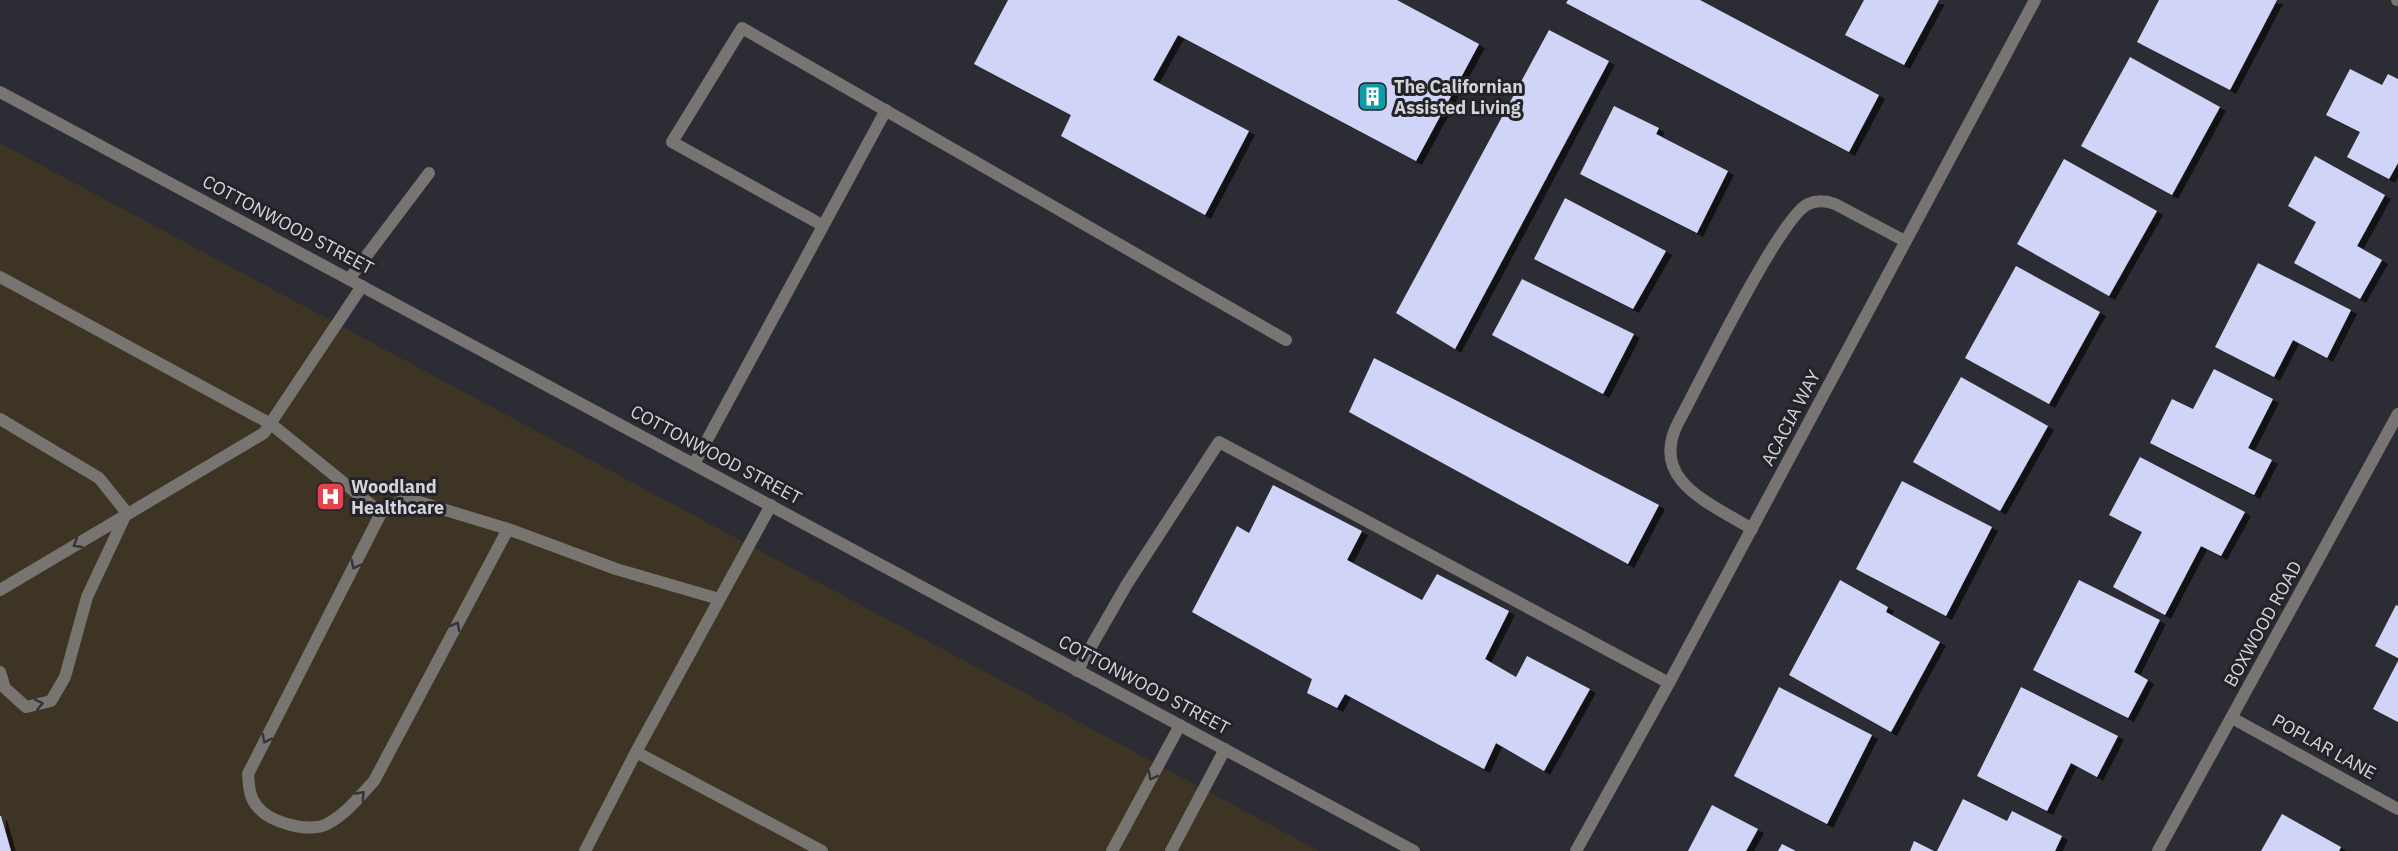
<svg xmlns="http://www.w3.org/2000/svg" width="2398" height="851" font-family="'IBM Plex Sans',sans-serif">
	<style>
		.medical { fill: #3e3424 }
		.building { fill: #d0d4f6; filter: url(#shadow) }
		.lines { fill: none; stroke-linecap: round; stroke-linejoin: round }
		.service { stroke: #777471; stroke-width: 12 }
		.minor { stroke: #777471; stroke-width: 12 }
		.tertiary { stroke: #777471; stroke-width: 12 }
		.oneway { stroke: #343338 }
		.labels { text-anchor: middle; stroke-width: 6; stroke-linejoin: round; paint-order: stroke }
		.poi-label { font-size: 18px; font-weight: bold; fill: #d4d4d9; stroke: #23232a; text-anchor: start }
		.street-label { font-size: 18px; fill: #d4d4d9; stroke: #23232a }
	</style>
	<defs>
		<filter id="shadow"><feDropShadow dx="6" dy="4" stdDeviation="0" flood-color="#0009"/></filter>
	</defs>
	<rect width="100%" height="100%" fill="#2c2d34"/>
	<path class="medical" d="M0 143 1319 851H0Z"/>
	<g class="building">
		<path d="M1008 0H1397L1479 44 1416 161 1178 35 1153 80 1249 131 1205 215 1061 136 1071 115 974 64Z"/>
		<path d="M1568 0H1700L1879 95 1849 152 1566 3Z"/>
		<path d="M1864 0H1939L1904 65 1845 35Z"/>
		<path d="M2159 0H2277L2230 90 2137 42Z"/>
		<path d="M1549 30 1609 61 1455 349 1396 313Z"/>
		<path d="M2130 57 2220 107 2172 195 2081 146Z"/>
		<path d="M2350 69 2382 85 2388 74 2398 79V163L2389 179 2347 157 2360 132 2326 115Z"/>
		<path d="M1614 106 1659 128 1656 134 1728 171 1697 233 1580 174Z"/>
		<path d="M2315 156 2385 195 2357 246 2382 260 2360 299 2294 263 2316 222 2288 206Z"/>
		<path d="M2064 159 2157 211 2109 296 2017 244Z"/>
		<path d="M1565 198 1666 251 1633 309 1534 259Z"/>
		<path d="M2258 263 2351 310 2327 358 2293 340 2274 377 2215 347Z"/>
		<path d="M2016 266 2100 312 2049 404 1965 358Z"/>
		<path d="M1522 279 1634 334 1603 394 1492 335Z"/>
		<path d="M1374 358 1659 505 1628 564 1349 412Z"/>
		<path d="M2214 369 2273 399 2248 448 2272 460 2254 495 2150 443 2172 399 2193 409Z"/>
		<path d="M1961 377 2048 426 2000 511 1913 462Z"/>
		<path d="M2140 457 2245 512 2221 556 2201 546 2165 615 2113 587 2142 532 2109 515Z"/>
		<path d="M1902 481 1992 527 1946 616 1856 569Z"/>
		<path d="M1273 485 1362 531 1347 560 1422 600 1437 574 1509 611 1485 659 1516 677 1527 656 1590 689 1544 771 1496 743 1484 769 1345 694 1337 708 1307 693 1312 679 1192 612 1237 526 1249 533Z"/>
		<path d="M1840 580 1888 607 1886 612 1940 642 1891 732 1789 675Z"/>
		<path d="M2079 580 2160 620 2134 672 2148 680 2128 718 2033 670Z"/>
		<path d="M2396 605 2398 606V658L2375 646Z"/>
		<path d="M2398 661V722L2373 709Z"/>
		<path d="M1779 687 1872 735 1827 824 1734 776Z"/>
		<path d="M2021 687 2118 736 2097 777 2071 763 2047 811 1977 776Z"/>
		<path d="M1963 799 2007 821 2012 811 2062 836 2055 851H1937Z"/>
		<path d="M1712 805 1758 829 1746 851H1688Z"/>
		<path d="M2282 814 2341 847 2339 851H2261Z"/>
		<path d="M0 816H1L11 851H0Z"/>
		<path d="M1914 841 1934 851H1910Z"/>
		<path d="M1782 844 1796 851H1778Z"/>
	</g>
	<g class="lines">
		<g class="service">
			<path d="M822 225 672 142 742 28 1286 340"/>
			<path d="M0 277 271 424 381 513"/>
			<path d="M349 279 429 173"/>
			<path d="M0 419 99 478 127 513"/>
			<path d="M694 464 886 110"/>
			<path d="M508 529 374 781C360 796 347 813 329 823 310 834 269 823 256 805 249 796 249 785 248 774L381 513 406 498 508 529 616 569 719 599"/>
			<path d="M1752 529C1710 503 1647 480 1679 421 1699 384 1780 217 1808 204 1817 200 1827 201 1835 204L1905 241"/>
			<path d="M0 590 264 433 362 286"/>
			<path d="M1077 671 1127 584 1219 442 1669 683"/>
			<path d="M0 672 5 688 26 707 51 701 65 677 87 597 126 514"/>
			<path d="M636 752 822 851"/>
			<path d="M585 851 636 752 771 505"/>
		</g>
		<g class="minor">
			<path d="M2397 0H2398"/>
			<path d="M2232 718 2398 809"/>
			<path d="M1112 851 1180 725"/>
			<path d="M1171 851 1225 749"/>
			<path d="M1576 851 1669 683 2035 0"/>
			<path d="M2158 851 2398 414"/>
		</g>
		<path class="tertiary" d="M0 92 1414 851"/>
	</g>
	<defs><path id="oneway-chevron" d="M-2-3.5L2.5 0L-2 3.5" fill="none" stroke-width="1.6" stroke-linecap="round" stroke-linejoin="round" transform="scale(1.5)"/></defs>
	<g class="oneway">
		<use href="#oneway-chevron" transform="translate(77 544) rotate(149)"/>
		<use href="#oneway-chevron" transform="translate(355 565) rotate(117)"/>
		<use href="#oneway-chevron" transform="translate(456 626) rotate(-62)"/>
		<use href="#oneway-chevron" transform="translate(39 704) rotate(-13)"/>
		<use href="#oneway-chevron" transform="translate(266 739) rotate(117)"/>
		<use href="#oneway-chevron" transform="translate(1152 776) rotate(118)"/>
		<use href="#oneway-chevron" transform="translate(361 795) rotate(-46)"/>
	</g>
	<defs>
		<symbol id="building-square" viewBox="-11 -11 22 22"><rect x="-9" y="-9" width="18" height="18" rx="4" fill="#0f9aa8" stroke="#23232a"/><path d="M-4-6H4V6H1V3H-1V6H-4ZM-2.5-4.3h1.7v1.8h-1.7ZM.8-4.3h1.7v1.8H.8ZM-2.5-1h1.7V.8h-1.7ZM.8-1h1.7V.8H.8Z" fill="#fff"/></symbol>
		<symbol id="hospital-square" viewBox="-11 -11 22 22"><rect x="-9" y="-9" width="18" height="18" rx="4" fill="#e0444e" stroke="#23232a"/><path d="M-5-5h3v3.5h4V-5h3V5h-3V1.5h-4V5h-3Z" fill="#fff"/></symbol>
	</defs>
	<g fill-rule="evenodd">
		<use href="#building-square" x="1356" y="80" width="33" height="33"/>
		<use href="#hospital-square" x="314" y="480" width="33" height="33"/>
	</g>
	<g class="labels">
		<g class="poi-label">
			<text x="1394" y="93">The Californian<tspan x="1394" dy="21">Assisted Living</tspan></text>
			<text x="351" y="493">Woodland<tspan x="351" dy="21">Healthcare</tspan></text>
		</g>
		<g class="street-label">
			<text transform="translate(288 225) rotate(28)" y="6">COTTONWOOD STREET</text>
			<text transform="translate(1791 418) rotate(-62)" y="6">ACACIA WAY</text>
			<text transform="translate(716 455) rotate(28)" y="6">COTTONWOOD STREET</text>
			<text transform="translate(2263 624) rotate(-61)" y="6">BOXWOOD ROAD</text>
			<text transform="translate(1144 685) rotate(28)" y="6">COTTONWOOD STREET</text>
			<text transform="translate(2324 747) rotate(29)" y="6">POPLAR LANE</text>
		</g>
	</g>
</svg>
